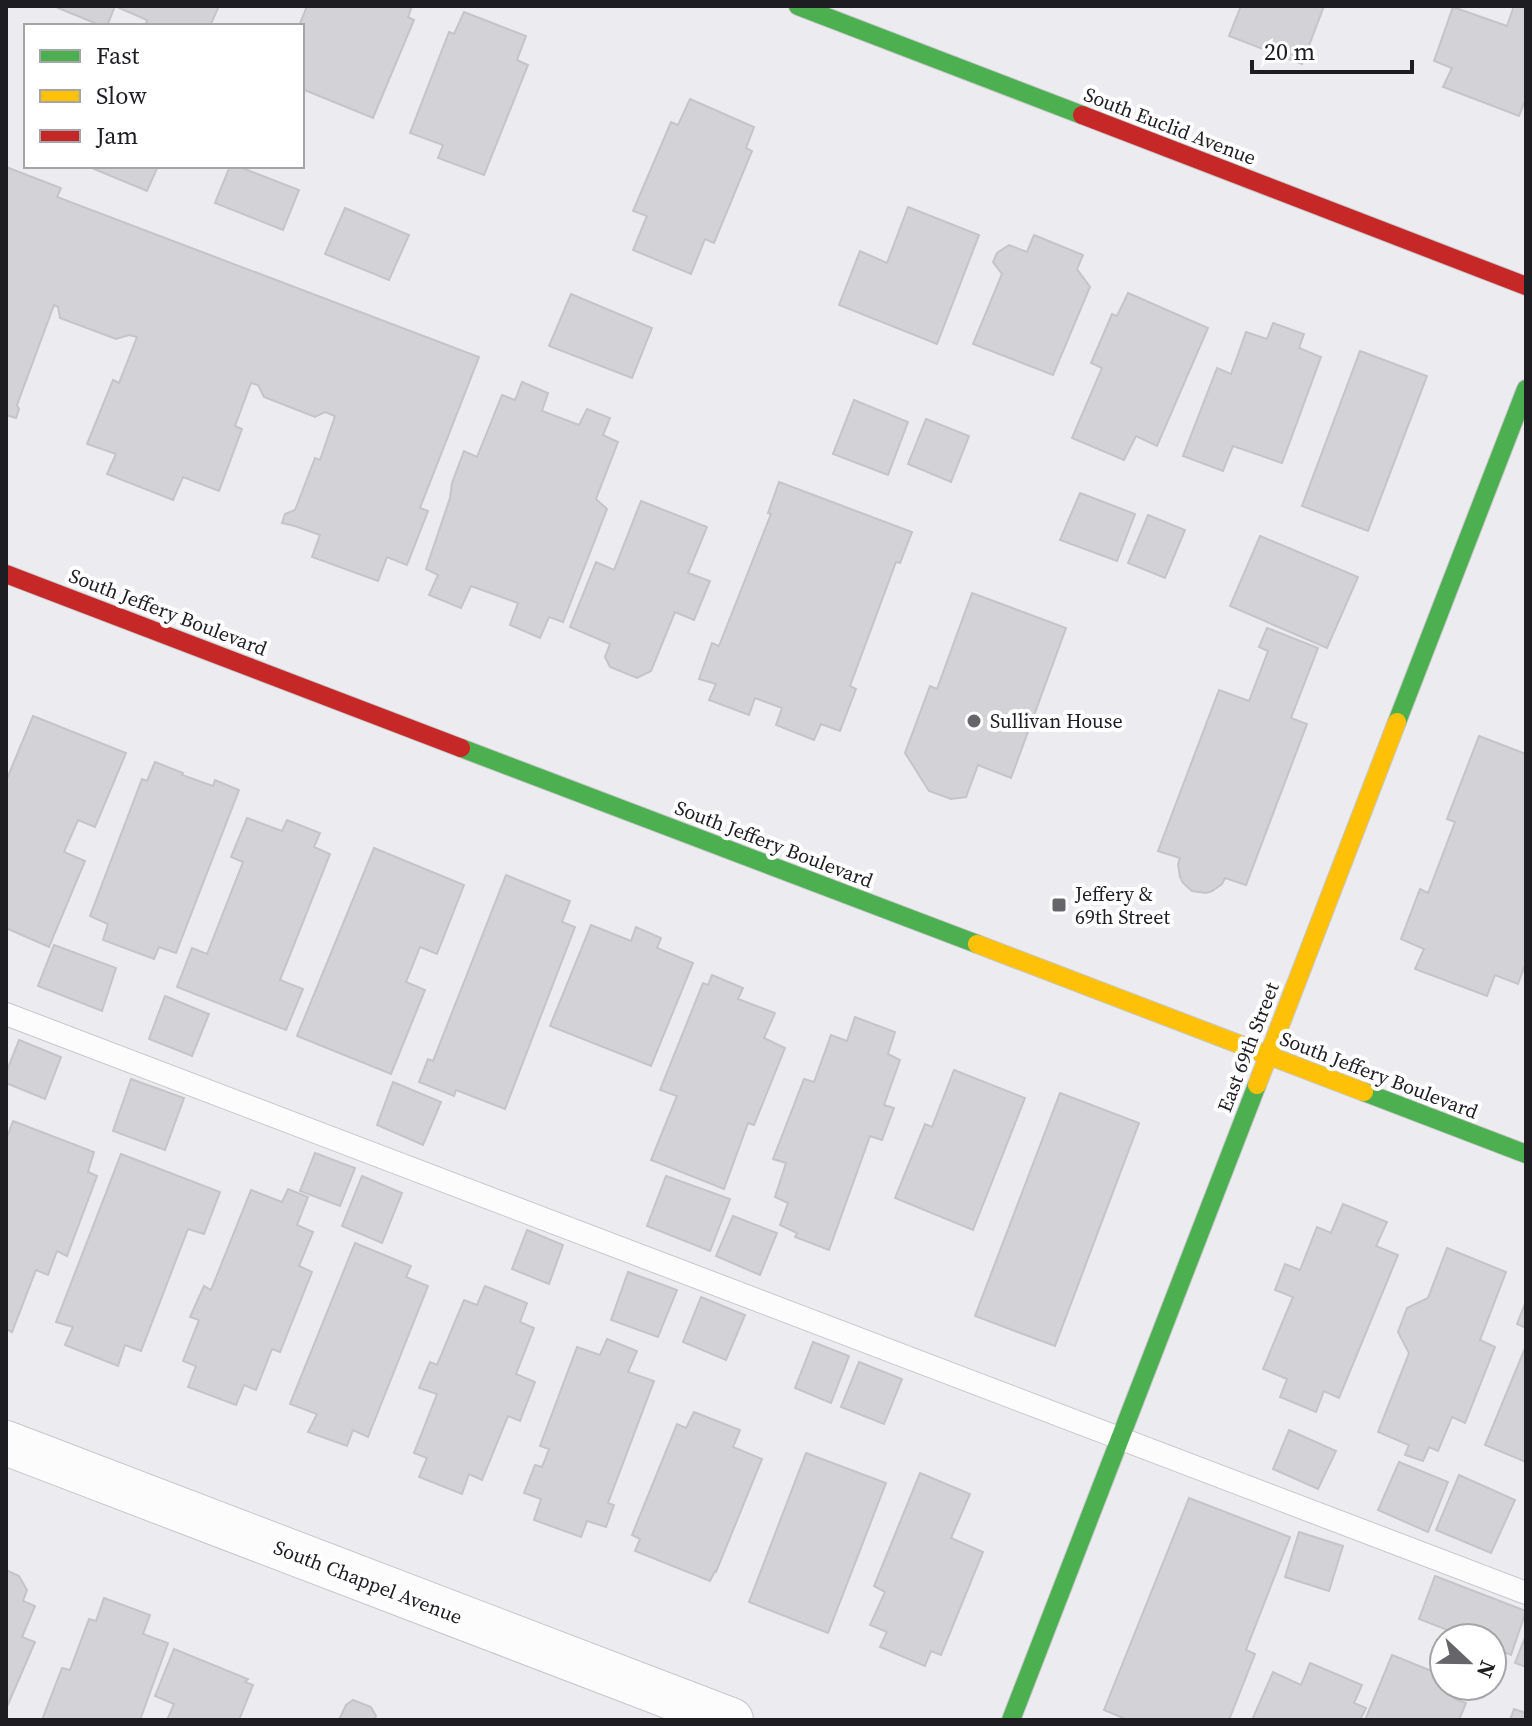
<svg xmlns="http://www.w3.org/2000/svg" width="1532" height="1726" font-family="'Source Serif 4',serif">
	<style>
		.building { fill: #d3d2d6; stroke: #c6c4c8; stroke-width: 2 }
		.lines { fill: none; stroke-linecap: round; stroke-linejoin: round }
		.lane-casing { stroke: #c7c7cb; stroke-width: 24 }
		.street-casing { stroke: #c7c7cb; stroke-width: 46 }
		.fast-casing { stroke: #c7c7cb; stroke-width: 20 }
		.slow-casing { stroke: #c7c7cb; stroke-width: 20 }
		.jam-casing { stroke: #c7c7cb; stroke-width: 20 }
		.lane { stroke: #fcfcfd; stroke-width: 22 }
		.street { stroke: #fcfcfd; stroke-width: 44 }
		.fast { stroke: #4caf50; stroke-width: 18 }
		.slow { stroke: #ffc107; stroke-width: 18 }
		.jam { stroke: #c62828; stroke-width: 18 }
		.poi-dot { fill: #66666a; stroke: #fff; stroke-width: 3 }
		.labels { text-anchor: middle; stroke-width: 8; stroke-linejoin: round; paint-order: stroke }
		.street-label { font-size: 20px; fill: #1e1e22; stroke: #fff }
		.poi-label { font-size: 20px; fill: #1e1e22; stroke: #fff; text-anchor: start }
	</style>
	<rect width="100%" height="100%" fill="#ebebf0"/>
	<g class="building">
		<path d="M59 6H219L210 26H145L147 20 115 6 107 26H102L58 8Z"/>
		<path d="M307 6H412L408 17 414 20 373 118 302 89V26H299Z"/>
		<path d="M1241 6H1324L1302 64 1229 36Z"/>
		<path d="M1514 6H1526V98L1519 116 1443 87 1452 68 1434 61 1453 7 1507 26Z"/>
		<path d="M464 12 526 36 517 60 528 65 484 175 438 158 443 145 410 133 449 32 454 34Z"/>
		<path d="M690 99 754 127 746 148 752 151 714 243 705 239 691 274 633 250 647 216 633 211 671 122 678 125Z"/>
		<path d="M87 166H158L147 191Z"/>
		<path d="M230 166H237L299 190 283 230 215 203Z"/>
		<path d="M6 167 61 188 57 197 479 357 420 508 428 511 407 565 387 557 378 581 312 557 320 535 295 526 282 523 285 514 295 510 315 458 320 460 335 416 325 412 315 417 264 397 258 385 251 383 235 426 242 429 219 491 183 477 173 500 107 474 116 454 87 444 113 380 119 383 137 337 129 335 116 339 60 318 58 307 54 305 17 405 19 409 16 418 6 415Z"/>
		<path d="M908 207 979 235 937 344 839 305 860 251 887 263Z"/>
		<path d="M345 208 409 235 389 280 325 254Z"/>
		<path d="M1034 235 1083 255 1077 269 1090 287 1053 375 973 344 1002 274 993 262 997 253 1009 245 1027 252Z"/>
		<path d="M1128 293 1208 328 1157 446 1136 436 1124 460 1072 438 1102 368 1091 363 1112 314 1117 316Z"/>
		<path d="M571 294 652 328 632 378 549 346Z"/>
		<path d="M1273 323 1304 334 1299 348 1321 357 1282 463 1233 446 1223 471 1183 456 1217 368 1231 374 1246 332 1267 339Z"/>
		<path d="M1360 351 1427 376 1368 531 1302 506Z"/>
		<path d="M522 382 548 393 542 411 579 425 587 409 610 418 603 435 618 442 596 499 607 509 563 622 549 617 540 638 510 625 518 603 471 586 461 608 429 595 438 575 426 569 450 498 452 483 464 451 477 457 502 395 515 400Z"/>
		<path d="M854 400 908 422 888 475 833 454Z"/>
		<path d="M926 419 969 436 951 482 908 464Z"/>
		<path d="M779 482 912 532 900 563 896 562 850 686 856 689 840 731 821 724 814 740 776 725 782 708 755 698 749 715 709 700 716 684 699 679 712 643 719 646 771 514 768 513Z"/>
		<path d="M1080 493 1135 514 1117 561 1060 540Z"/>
		<path d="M641 501 707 527 688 573 710 581 694 620 675 612 651 671 637 678 610 667 605 657 610 644 570 627 596 562 614 570Z"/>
		<path d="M1148 515 1185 530 1165 578 1128 563Z"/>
		<path d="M1260 536 1358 577 1327 648 1230 606Z"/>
		<path d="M972 593 1066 628 1011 778 978 765 966 797 951 799 929 791 905 753 930 686 937 689Z"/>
		<path d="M1267 628 1318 648 1291 718 1307 724 1246 885 1225 878 1222 884 1212 891 1206 893 1192 891 1183 883 1180 877 1178 864 1180 858 1158 851 1219 690 1249 701 1268 651 1259 647Z"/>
		<path d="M33 716 126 753 95 827 78 820 64 852 85 861 49 947 6 928V781Z"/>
		<path d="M1479 736 1526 754V962L1518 984 1495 975 1487 996 1415 969 1424 949 1401 939 1420 889 1428 893 1455 822 1447 819Z"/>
		<path d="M155 762 183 773 182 775 213 786 215 780 239 790 176 953 159 947 154 959 103 940 108 924 90 916 142 779 147 781Z"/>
		<path d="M247 818 282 831 287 820 320 833 314 847 330 854 280 980 303 989 286 1030 177 987 192 948 207 954 243 862 231 857Z"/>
		<path d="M374 848 464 885 437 954 420 947 406 982 425 990 391 1074 297 1036Z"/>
		<path d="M506 875 570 901 562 922 575 927 505 1109 456 1090 454 1096 419 1082 428 1059 433 1061Z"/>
		<path d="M591 925 631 941 636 927 661 938 657 948 693 963 651 1066 550 1026Z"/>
		<path d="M54 945 116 968 102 1011 38 986Z"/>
		<path d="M712 975 743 988 738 999 775 1013 764 1038 785 1048 754 1125 748 1123 724 1189 651 1160 677 1096 660 1090 703 983 708 985Z"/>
		<path d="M165 996 209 1014 192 1056 149 1039Z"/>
		<path d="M855 1017 895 1032 888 1054 900 1060 884 1105 894 1108 882 1140 870 1136 829 1250 795 1237 797 1233 780 1225 788 1203 775 1197 786 1163 773 1159 804 1079 814 1082 831 1035 847 1041Z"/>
		<path d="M19 1040 61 1057 45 1099 6 1083V1073Z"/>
		<path d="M954 1070 1025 1098 973 1230 895 1198 925 1124 932 1127Z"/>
		<path d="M131 1079 184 1098 165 1150 113 1131Z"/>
		<path d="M393 1082 441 1102 423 1145 377 1125Z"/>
		<path d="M1060 1093 1139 1123 1055 1346 975 1316Z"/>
		<path d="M13 1121 94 1152 88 1172 97 1176 67 1256 57 1251 48 1275 36 1270 12 1332 6 1329V1140Z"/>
		<path d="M315 1153 355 1168 340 1206 300 1191Z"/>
		<path d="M121 1154 220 1192 204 1234 188 1229 141 1351 125 1345 118 1366 65 1345 73 1327 56 1322Z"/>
		<path d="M362 1176 402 1193 382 1243 342 1226Z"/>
		<path d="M666 1176 730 1199 710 1251 647 1226Z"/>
		<path d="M288 1189 308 1197 297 1225 313 1232 299 1266 312 1272 280 1352 272 1349 256 1390 244 1385 236 1405 188 1387 196 1366 183 1361 199 1320 190 1317 204 1286 211 1290 251 1190 282 1202Z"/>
		<path d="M1343 1204 1387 1222 1376 1246 1398 1255 1339 1398 1324 1391 1316 1412 1280 1397 1287 1379 1263 1369 1293 1297 1275 1290 1285 1264 1300 1270 1317 1227 1331 1233Z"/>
		<path d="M733 1216 777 1233 760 1275 716 1256Z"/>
		<path d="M527 1230 563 1245 549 1284 512 1269Z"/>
		<path d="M355 1243 411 1266 406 1277 428 1286 368 1437 353 1430 347 1446 308 1432 317 1414 290 1404Z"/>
		<path d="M1447 1248 1506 1272 1480 1340 1495 1347 1465 1423 1452 1417 1438 1451 1429 1447 1423 1461 1405 1455 1409 1445 1378 1432 1409 1353 1398 1332 1407 1308 1428 1298Z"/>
		<path d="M628 1272 677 1290 658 1337 611 1320Z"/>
		<path d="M485 1286 527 1303 520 1322 534 1328 516 1374 535 1382 520 1421 508 1416 482 1480 469 1474 462 1494 419 1477 427 1458 414 1453 437 1394 419 1388 430 1362 437 1365 464 1300 477 1305Z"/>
		<path d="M701 1297 745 1315 726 1360 683 1342Z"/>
		<path d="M1526 1301V1328L1517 1324Z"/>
		<path d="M607 1339 637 1351 628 1372 654 1381 608 1503 614 1505 606 1527 587 1521 581 1537 534 1520 541 1499 524 1493 535 1465 542 1467 549 1449 540 1446 577 1347 600 1355Z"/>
		<path d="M813 1342 849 1356 831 1403 795 1388Z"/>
		<path d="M1526 1346V1462L1485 1445Z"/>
		<path d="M859 1362 902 1379 884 1424 841 1407Z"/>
		<path d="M694 1412 740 1430 733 1447 762 1459 716 1572 715 1571 710 1581 635 1551 640 1539 632 1535 677 1424 686 1428Z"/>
		<path d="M1289 1430 1336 1451 1318 1489 1273 1469Z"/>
		<path d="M806 1453 886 1483 828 1633 749 1602Z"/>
		<path d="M1399 1462 1448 1482 1428 1532 1378 1510Z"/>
		<path d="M920 1473 970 1494 951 1538 983 1552 941 1655 931 1651 925 1666 880 1647 887 1632 870 1625 885 1592 874 1586Z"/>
		<path d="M1459 1475 1515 1500 1491 1553 1436 1530Z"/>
		<path d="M1189 1498 1290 1537 1246 1650 1255 1654 1229 1720H1128L1104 1710Z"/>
		<path d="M1299 1532 1343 1546 1329 1591 1285 1577Z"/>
		<path d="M6 1570 19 1576 27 1590 23 1601 35 1606 22 1637 35 1642 6 1709Z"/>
		<path d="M1435 1576 1526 1611 1511 1655 1492 1647V1638H1468L1419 1619Z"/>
		<path d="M104 1598 150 1615 143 1634 168 1643 140 1720H42L62 1668 70 1670 89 1619 96 1621Z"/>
		<path d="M1526 1635V1667L1515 1663Z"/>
		<path d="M174 1649 248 1679 245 1682 253 1685 239 1720H167L174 1704 155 1696Z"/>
		<path d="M1392 1655 1444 1676V1686H1460L1455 1699 1466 1703 1459 1720H1365Z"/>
		<path d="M1310 1663 1362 1685 1354 1703 1366 1708 1360 1720H1252L1273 1672 1301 1685Z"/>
		<path d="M353 1700 371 1707 376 1716 374 1720H339L346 1705Z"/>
		<path d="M1514 1709 1526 1713V1720H1510Z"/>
	</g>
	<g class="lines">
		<defs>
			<path id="lane" d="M6 1014 1526 1593"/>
			<path id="street" d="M6 1443 731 1720"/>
			<g id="fast">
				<path d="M798 6 1082 115"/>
				<path d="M1397 722 1526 389"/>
				<path d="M461 748 977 944"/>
				<path d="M1364 1092 1526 1154"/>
				<path d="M1011 1720 1257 1085"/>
			</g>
			<g id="slow">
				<path d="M977 944 1364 1092"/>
				<path d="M1257 1085 1397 722"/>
			</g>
			<g id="jam">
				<path d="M1082 115 1526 286"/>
				<path d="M6 574 461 748"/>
			</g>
		</defs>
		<use href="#lane" class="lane-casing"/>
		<use href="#street" class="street-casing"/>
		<use href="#fast" class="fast-casing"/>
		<use href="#slow" class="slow-casing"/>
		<use href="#jam" class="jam-casing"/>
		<use href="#lane" class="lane"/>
		<use href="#street" class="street"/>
		<use href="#fast" class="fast"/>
		<use href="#slow" class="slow"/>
		<use href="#jam" class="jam"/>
	</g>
	<g class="poi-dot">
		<circle cx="974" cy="721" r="8"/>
		<rect x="1051" y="897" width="16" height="16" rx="4"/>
	</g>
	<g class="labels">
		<g class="street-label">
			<text transform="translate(1170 126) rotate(21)" y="7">South Euclid Avenue</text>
			<text transform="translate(168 612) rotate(21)" y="7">South Jeffery Boulevard</text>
			<text transform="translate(774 844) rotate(21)" y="7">South Jeffery Boulevard</text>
			<text transform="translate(1248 1047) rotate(-69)" y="7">East 69th Street</text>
			<text transform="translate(1379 1075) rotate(21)" y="7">South Jeffery Boulevard</text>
			<text transform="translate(368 1582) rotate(21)" y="7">South Chappel Avenue</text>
		</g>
		<g class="poi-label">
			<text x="990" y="728">Sullivan House</text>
			<text x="1075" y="901">Jeffery &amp;<tspan x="1075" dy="23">69th Street</tspan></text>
		</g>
	</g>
	<rect width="1532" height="1726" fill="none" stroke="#1e1e22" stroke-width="16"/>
	<rect x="24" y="24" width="280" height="144" fill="#ffffff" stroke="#a5a5a7" stroke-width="2"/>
	<rect x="40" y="50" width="40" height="12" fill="#4caf50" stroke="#a5a5a7" stroke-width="2"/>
	<text x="96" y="64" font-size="24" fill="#1e1e22">Fast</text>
	<rect x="40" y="90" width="40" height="12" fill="#ffc107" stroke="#a5a5a7" stroke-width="2"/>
	<text x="96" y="104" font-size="24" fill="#1e1e22">Slow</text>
	<rect x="40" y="130" width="40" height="12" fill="#c62828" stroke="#a5a5a7" stroke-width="2"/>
	<text x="96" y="144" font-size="24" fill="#1e1e22">Jam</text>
	<g transform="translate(1468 1662) rotate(112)"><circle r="38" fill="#ffffff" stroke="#a5a5a7" stroke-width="2"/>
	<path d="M0-6L14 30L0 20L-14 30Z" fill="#66666a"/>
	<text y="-12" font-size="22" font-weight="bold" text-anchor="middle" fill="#1e1e22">N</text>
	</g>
	<path d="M1252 60v12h160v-12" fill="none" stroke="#1e1e22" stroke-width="4"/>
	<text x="1264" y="60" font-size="24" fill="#1e1e22" stroke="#ffffff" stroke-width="6" paint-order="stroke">20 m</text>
</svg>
